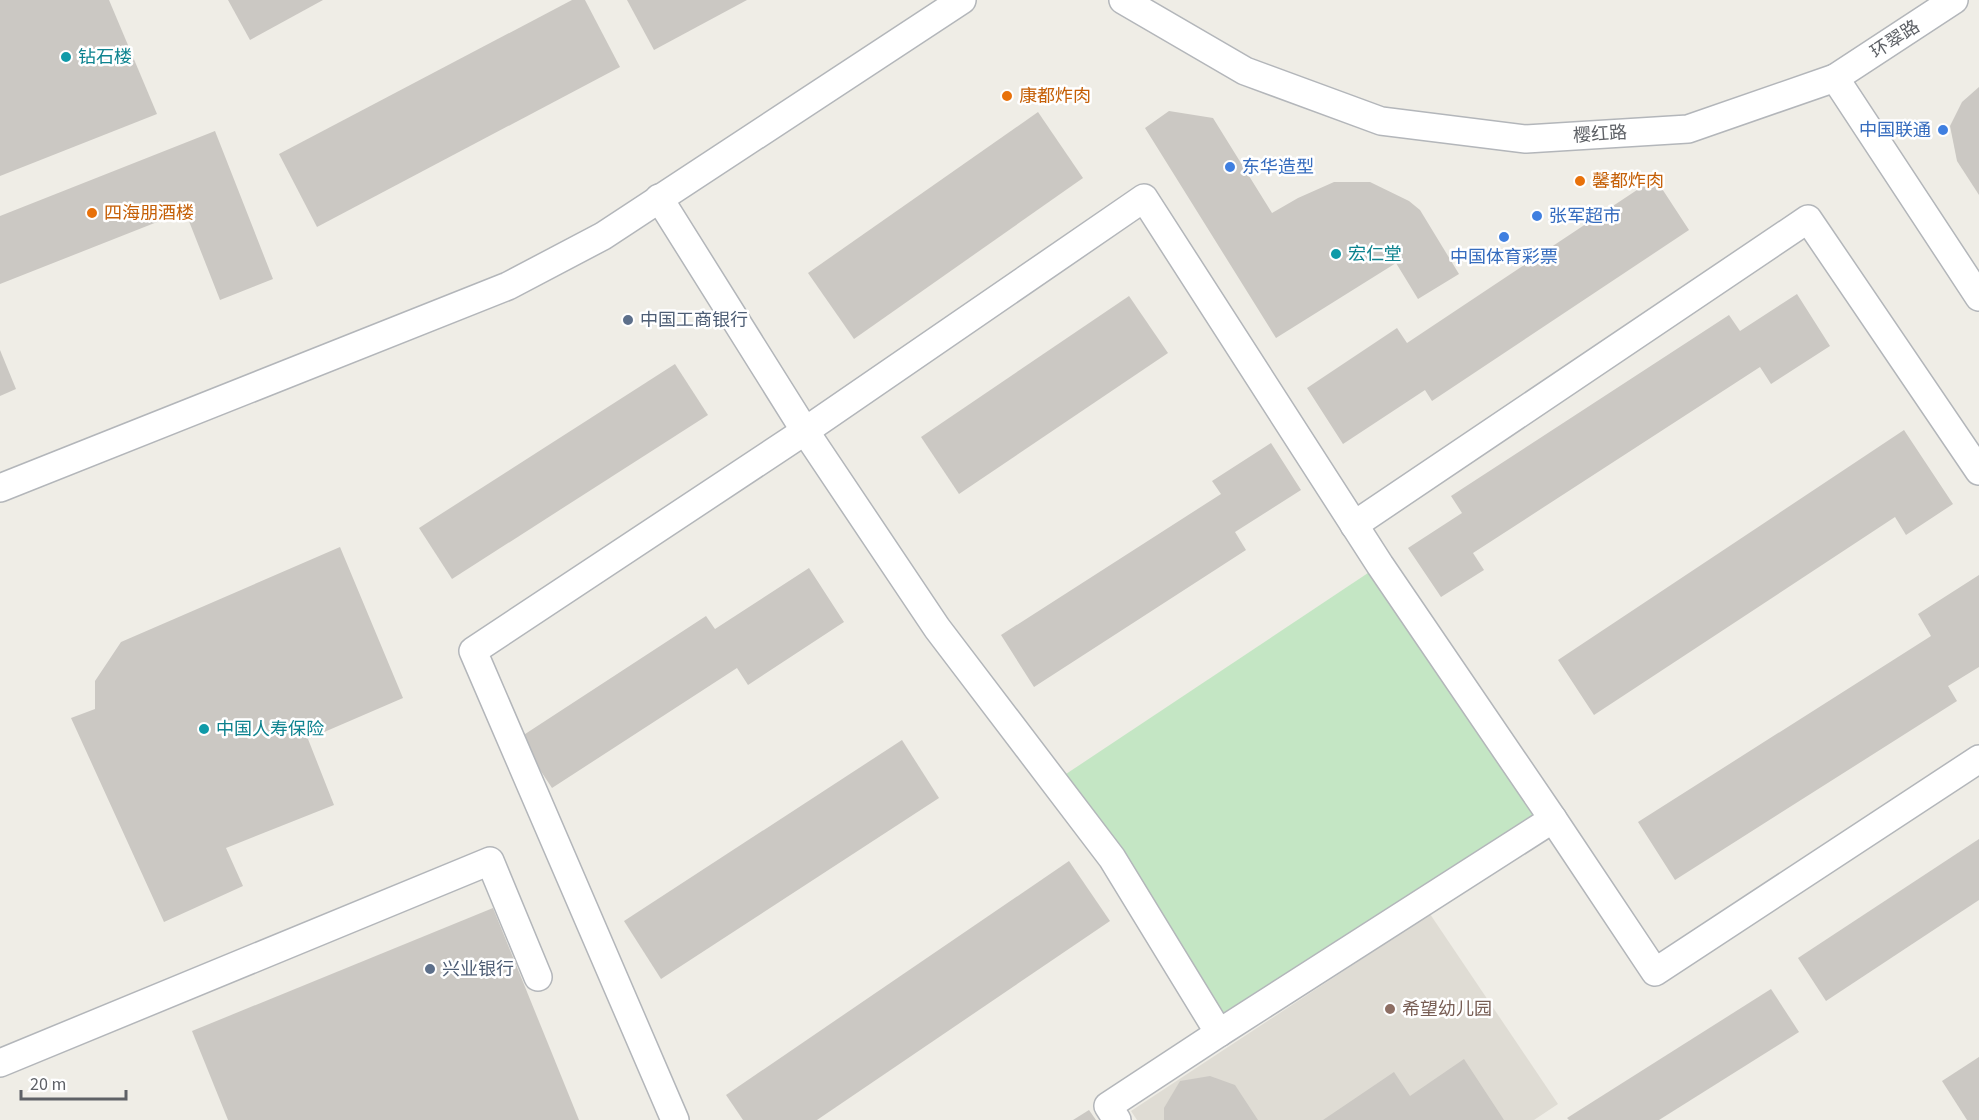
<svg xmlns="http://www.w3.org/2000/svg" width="1979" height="1120" font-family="'Source Sans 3','Noto Sans SC',sans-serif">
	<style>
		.education { fill: #dfdcd4 }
		.green { fill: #c4e6c4 }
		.building { fill: #cbc8c3 }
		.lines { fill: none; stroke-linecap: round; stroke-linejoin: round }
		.street-casing { stroke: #b3b6ba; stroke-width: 30 }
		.street { stroke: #fff; stroke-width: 27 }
		.culture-dot { fill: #0f9aa8; stroke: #fff; stroke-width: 2 }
		.food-dot { fill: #e8710a; stroke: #fff; stroke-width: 2 }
		.shop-dot { fill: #3f7fe0; stroke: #fff; stroke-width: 2 }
		.service-dot { fill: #5c6f8a; stroke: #fff; stroke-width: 2 }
		.education-dot { fill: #8d6e63; stroke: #fff; stroke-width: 2 }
		.labels { text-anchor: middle; stroke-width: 5; stroke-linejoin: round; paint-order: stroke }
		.street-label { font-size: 18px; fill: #5e6166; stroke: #fff }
		.culture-label { font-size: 18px; fill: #0d838f; stroke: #fff; text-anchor: start }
		.food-label { font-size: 18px; fill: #c56008; stroke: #fff; text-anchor: start }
		.shop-label { font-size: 18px; fill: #366cbe; stroke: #fff; text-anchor: start }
		.service-label { font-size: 18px; fill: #4e5e75; stroke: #fff; text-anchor: start }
		.education-label { font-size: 18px; fill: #785e54; stroke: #fff; text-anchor: start }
	</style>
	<rect width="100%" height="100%" fill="#efede6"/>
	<path class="education" d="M1430 914 1558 1104 1534 1120H1137L1131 1111Z"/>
	<path class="green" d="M1380 565 1553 819 1219 1033 1054 782Z"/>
	<g class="building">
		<path d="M0 0H109L157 114 0 176Z"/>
		<path d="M228 0H323L250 40Z"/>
		<path d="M572 0H585L620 67 317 227 279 154Z"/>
		<path d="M627 0H747L654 50Z"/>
		<path d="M1979 87V195L1957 161 1950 126 1962 102Z"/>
		<path d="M1169 111 1213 118 1272 213 1298 198 1334 182H1370L1409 201 1420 210 1459 274 1418 299 1396 263 1276 338 1145 128Z"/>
		<path d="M1038 112 1083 178 854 339 808 273Z"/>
		<path d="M215 131 273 279 220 300 185 211 0 284V216Z"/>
		<path d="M1655 178 1689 230 1432 401 1425 390 1343 444 1307 388 1397 328 1407 343Z"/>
		<path d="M1797 294 1830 346 1771 384 1760 367 1473 553 1484 570 1441 597 1408 548 1462 513 1451 496 1729 315 1740 331Z"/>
		<path d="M1129 296 1168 353 959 494 921 437Z"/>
		<path d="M0 350 16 389 0 396Z"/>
		<path d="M675 364 708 415 452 579 419 528Z"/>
		<path d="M1904 430 1953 504 1906 535 1895 517 1594 715 1558 660Z"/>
		<path d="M1271 443 1301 490 1235 532 1246 550 1034 687 1001 635 1221 494 1212 481Z"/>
		<path d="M340 547 403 698 308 739 334 805 226 848 243 886 164 922 71 718 95 709V681L121 642Z"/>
		<path d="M809 568 844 622 748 685 737 668 552 788 519 738 706 616 715 629Z"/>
		<path d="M1979 575V667L1948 686 1957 701 1675 880 1638 822 1931 636 1918 614Z"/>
		<path d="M902 740 939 798 661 979 624 921Z"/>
		<path d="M1979 839V900L1826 1001 1798 958Z"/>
		<path d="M1069 861 1110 921 817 1120H743L726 1095Z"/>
		<path d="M493 908 579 1120H228L192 1031Z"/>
		<path d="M1771 989 1799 1032 1659 1120H1569L1567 1118Z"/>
		<path d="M1979 1057V1120H1967L1942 1081Z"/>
		<path d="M1464 1059 1504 1120H1323L1394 1072 1410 1096Z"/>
		<path d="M1210 1076 1235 1085 1258 1120H1164V1108L1180 1081Z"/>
		<path d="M1089 1110 1096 1120H1073Z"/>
	</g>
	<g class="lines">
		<defs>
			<g id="street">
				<path d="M1123 0 1245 71 1381 121 1526 139 1688 129 1835 78 1979 297"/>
				<path d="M1835 78 1954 0"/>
				<path d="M659 198 805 431 937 628 1112 858 1219 1033 1553 819"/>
				<path d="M0 488 508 286 603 236 962 0"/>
				<path d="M1354 525 1808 219 1979 471"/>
				<path d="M0 1063 490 861 538 977"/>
				<path d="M675 1120 473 651 805 431 1144 198 1380 565 1553 819 1655 972 1979 759"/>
				<path d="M1117 1120 1108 1106 1219 1033"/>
			</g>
		</defs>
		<use href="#street" class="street-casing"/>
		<use href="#street" class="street"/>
	</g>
	<g class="culture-dot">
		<circle cx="66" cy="57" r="6"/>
		<circle cx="1336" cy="254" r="6"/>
		<circle cx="204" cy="729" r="6"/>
	</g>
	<g class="food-dot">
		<circle cx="1007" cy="96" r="6"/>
		<circle cx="1580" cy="181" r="6"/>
		<circle cx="92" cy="213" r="6"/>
	</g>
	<g class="shop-dot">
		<circle cx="1943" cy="130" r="6"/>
		<circle cx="1230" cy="167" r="6"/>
		<circle cx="1537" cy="216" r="6"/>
		<circle cx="1504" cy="237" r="6"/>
	</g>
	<g class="service-dot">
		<circle cx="628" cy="320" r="6"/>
		<circle cx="430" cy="969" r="6"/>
	</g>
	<circle class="education-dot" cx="1390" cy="1009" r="6"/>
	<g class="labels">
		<g class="street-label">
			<text transform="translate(1895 39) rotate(-33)" y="6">环翠路</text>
			<text transform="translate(1600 134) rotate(-4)" y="6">樱红路</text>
		</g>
		<g class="culture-label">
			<text x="78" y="63">钻石楼</text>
			<text x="1348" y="260">宏仁堂</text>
			<text x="216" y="735">中国人寿保险</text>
		</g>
		<g class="food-label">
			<text x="1019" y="102">康都炸肉</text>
			<text x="1592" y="187">馨都炸肉</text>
			<text x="104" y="219">四海朋酒楼</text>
		</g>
		<g class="shop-label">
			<text x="1931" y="136" text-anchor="end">中国联通</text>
			<text x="1242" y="173">东华造型</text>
			<text x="1549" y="222">张军超市</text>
			<text x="1504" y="263" text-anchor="middle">中国体育彩票</text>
		</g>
		<g class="service-label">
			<text x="640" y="326">中国工商银行</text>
			<text x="442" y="975">兴业银行</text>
		</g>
		<g class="education-label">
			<text x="1402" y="1015">希望幼儿园</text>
		</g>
	</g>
	<path d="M21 1090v9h105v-9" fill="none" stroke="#5e6166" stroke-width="3"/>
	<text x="30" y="1090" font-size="18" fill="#5e6166" stroke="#ffffff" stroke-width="4.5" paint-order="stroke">20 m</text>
</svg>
